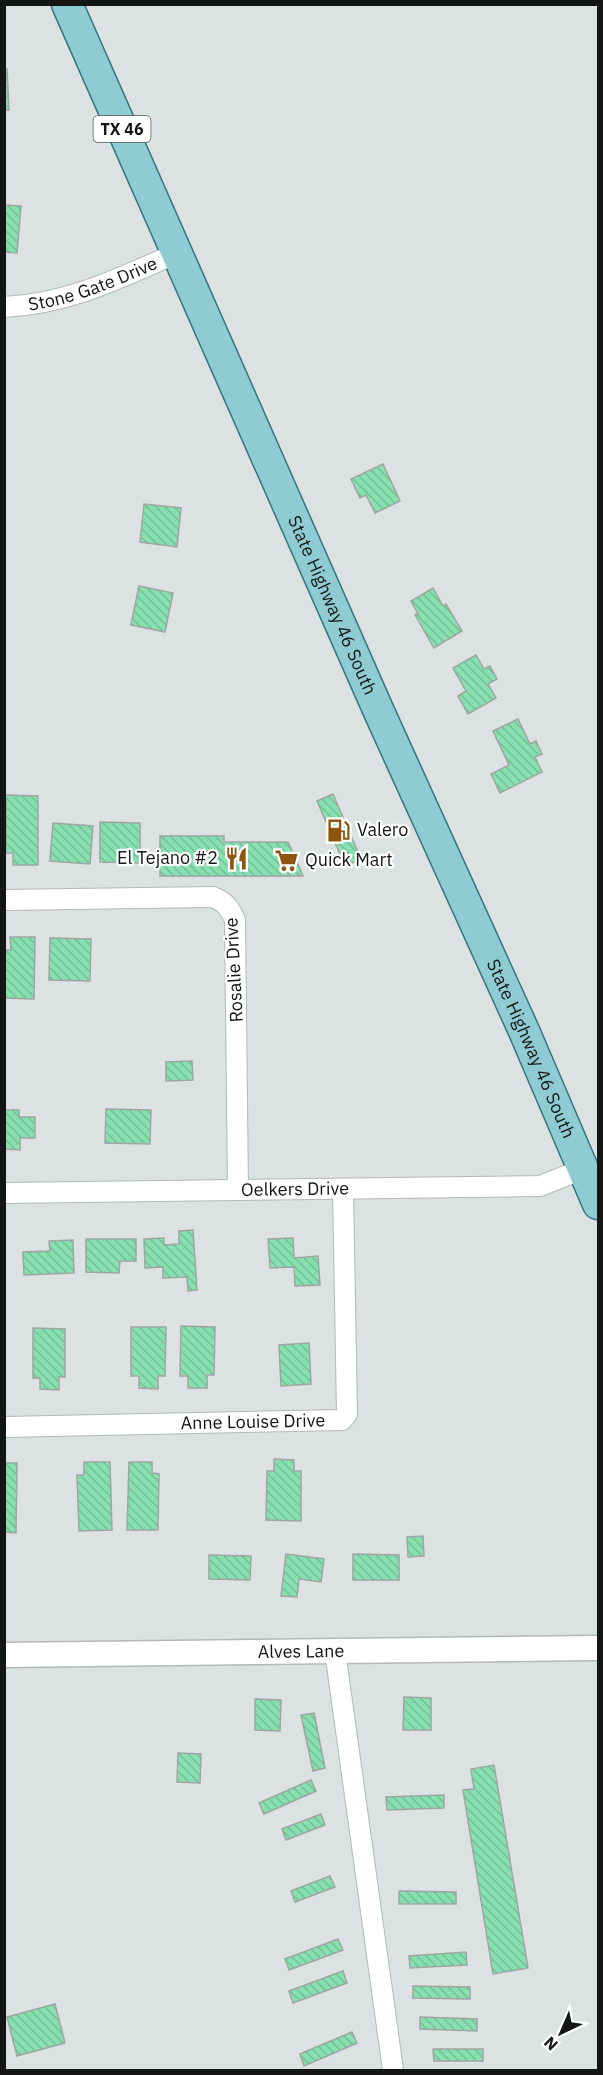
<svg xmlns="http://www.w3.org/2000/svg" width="603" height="2075" font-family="'IBM Plex Sans',sans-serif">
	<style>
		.building { fill: url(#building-back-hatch); stroke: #9fa5a2; stroke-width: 1.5 }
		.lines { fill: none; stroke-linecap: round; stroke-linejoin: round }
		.minor-casing { stroke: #b2b9b7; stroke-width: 22 }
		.tertiary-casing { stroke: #b2b9b7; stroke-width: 27 }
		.primary-casing { stroke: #34757d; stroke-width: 33 }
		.minor { stroke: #fff; stroke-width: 20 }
		.tertiary { stroke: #fff; stroke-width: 24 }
		.primary { stroke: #8fcbd3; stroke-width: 30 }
		.labels { text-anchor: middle; stroke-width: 4.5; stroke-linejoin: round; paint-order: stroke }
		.shield { fill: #fff; stroke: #5a5c5b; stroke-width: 1.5 }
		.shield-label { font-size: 16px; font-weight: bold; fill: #131615 }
		.street-label { font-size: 18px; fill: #131615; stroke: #fff }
		.poi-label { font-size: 18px; fill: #131615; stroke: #fff; text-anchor: start }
	</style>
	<defs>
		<pattern id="building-back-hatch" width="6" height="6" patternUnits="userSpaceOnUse" patternTransform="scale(1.5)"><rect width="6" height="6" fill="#87e0b0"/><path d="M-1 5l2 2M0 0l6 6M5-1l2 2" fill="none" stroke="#74bf96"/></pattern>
	</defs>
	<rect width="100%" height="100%" fill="#dbe2e1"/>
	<g class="building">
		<path d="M4 69H7L9 110H4Z"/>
		<path d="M4 205 21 206 17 253 4 252Z"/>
		<path d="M383 464 400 501 375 513 366 495 360 498 351 479Z"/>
		<path d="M144 504 181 508 177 547 140 542Z"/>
		<path d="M139 586 173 593 165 632 131 625Z"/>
		<path d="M433 588 443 606 446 604 462 631 434 648 415 615 418 614 411 601Z"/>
		<path d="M476 655 484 669 490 666 497 679 488 684 496 698 468 714 458 696 466 691 453 668Z"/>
		<path d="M518 719 530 744 536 741 542 754 535 757 542 772 500 793 491 774 509 765 493 731Z"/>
		<path d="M333 794 361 859 345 866 317 801Z"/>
		<path d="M6 795 38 796V865H13V853H6Z"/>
		<path d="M100 822 140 823V863L100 862Z"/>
		<path d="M53 823 93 826 90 864 50 861Z"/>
		<path d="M160 836H224V842H288L303 876H160Z"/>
		<path d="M10 937H35L34 999 4 998V950H11Z"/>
		<path d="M50 938 91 939 90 981 49 980Z"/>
		<path d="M192 1061 193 1080 166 1081V1062Z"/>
		<path d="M106 1109 151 1110 150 1144 105 1143Z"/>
		<path d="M4 1110H19V1117H35V1138H20V1150L4 1149Z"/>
		<path d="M193 1230 197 1290 188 1291 187 1277 163 1278V1267L145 1268 144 1239 164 1238V1245L179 1244V1231Z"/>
		<path d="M293 1238 294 1258 318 1256 320 1285 295 1286 294 1267 270 1268 268 1239Z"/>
		<path d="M86 1239H136V1261H120L119 1273 86 1272Z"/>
		<path d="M73 1240 74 1273 24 1275 23 1252 50 1251 49 1241Z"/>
		<path d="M181 1326 215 1327 214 1375H207V1388H188V1376H180Z"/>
		<path d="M131 1327H166L165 1376H158V1389L139 1388V1376H131Z"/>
		<path d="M33 1328 65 1329V1377H59V1390L40 1389V1378H33Z"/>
		<path d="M309 1343 311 1384 281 1386 279 1345Z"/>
		<path d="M274 1459 294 1460V1471H301V1521L266 1520 267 1471H274Z"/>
		<path d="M84 1462H110L112 1530 79 1531 77 1475H84Z"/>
		<path d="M129 1462H152V1473L159 1474 158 1530H127Z"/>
		<path d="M4 1463H17L16 1533 4 1532Z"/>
		<path d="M423 1536 424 1556 408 1557 407 1537Z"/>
		<path d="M286 1554 324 1559 321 1582 299 1579 297 1597 281 1596Z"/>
		<path d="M353 1554 399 1555V1580H353Z"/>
		<path d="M209 1555 251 1556 250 1580 209 1579Z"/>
		<path d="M404 1697 431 1698V1730H403Z"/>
		<path d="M255 1699 281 1700 280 1731 255 1730Z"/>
		<path d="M314 1713 325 1768 313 1771 301 1715Z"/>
		<path d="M178 1753 201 1754 200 1783 177 1782Z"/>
		<path d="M494 1765 528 1968 493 1974 463 1790 474 1789 471 1769Z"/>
		<path d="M311 1780 316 1791 264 1814 259 1803Z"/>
		<path d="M444 1795V1808L387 1810 386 1797Z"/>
		<path d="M321 1814 325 1825 286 1840 282 1829Z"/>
		<path d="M330 1876 335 1887 295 1902 291 1891Z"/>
		<path d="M399 1891 456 1892V1904H399Z"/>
		<path d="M338 1939 343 1950 289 1970 285 1959Z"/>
		<path d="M466 1952 467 1965 410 1968 409 1956Z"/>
		<path d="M343 1971 347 1983 293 2003 289 1991Z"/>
		<path d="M413 1986 470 1987V1999L413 1998Z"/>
		<path d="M55 2004 65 2043 17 2056 7 2017Z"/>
		<path d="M420 2017 477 2019V2031L420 2029Z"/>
		<path d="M352 2032 357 2043 304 2066 300 2054Z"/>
		<path d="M433 2049H483V2061H434Z"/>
	</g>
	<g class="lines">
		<defs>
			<g id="minor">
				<path id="s1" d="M4 307C68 304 120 278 177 253"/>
				<path d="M4 900 213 897C225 902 230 908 235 920L238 1190"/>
				<path id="s2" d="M4 1193 540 1186 583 1169"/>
				<path id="s3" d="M4 1427 342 1420 347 1414 343 1189"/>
				<path d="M335 1651 393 2070"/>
			</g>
			<g id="tertiary">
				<path id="s4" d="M4 1655 598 1648"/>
			</g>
			<g id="primary">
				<path id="s5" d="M67 4 380 714 524 1031 598 1204"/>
			</g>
		</defs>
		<use href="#minor" class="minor-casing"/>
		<use href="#tertiary" class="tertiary-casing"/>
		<use href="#primary" class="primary-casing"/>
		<use href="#minor" class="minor"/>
		<use href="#tertiary" class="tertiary"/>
		<use href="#primary" class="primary"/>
	</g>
	<defs>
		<symbol id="fuel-bare" viewBox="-9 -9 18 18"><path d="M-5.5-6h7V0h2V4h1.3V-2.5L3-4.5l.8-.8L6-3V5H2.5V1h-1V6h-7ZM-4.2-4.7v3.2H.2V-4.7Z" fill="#8e5410" stroke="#fff" stroke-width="2.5" paint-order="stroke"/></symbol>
		<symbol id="restaurant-bare" viewBox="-9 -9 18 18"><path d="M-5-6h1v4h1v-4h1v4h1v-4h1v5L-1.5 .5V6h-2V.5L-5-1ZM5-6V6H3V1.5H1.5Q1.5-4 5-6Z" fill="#8e5410" stroke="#fff" stroke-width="2.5" paint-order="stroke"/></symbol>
		<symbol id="supermarket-bare" viewBox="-9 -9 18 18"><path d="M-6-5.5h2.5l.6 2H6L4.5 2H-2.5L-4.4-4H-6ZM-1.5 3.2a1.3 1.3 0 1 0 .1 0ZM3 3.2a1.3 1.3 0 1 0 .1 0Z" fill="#8e5410" stroke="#fff" stroke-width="2.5" paint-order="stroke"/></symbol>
	</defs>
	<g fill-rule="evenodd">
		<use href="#fuel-bare" x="322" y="814" width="33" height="33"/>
		<use href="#restaurant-bare" x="220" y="842" width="33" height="33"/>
		<use href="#supermarket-bare" x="270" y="844" width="33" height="33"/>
	</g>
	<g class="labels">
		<rect class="shield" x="93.5" y="116" width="57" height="26" rx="4.5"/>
		<g class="shield-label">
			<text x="122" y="135">TX 46</text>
		</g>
		<g class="street-label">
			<text dy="6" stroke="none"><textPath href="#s1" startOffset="92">Stone Gate Drive</textPath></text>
			<text dy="6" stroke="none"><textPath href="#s5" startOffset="657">State Highway 46 South</textPath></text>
			<text transform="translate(234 970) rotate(-93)" y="6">Rosalie Drive</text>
			<text dy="6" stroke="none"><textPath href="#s5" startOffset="1143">State Highway 46 South</textPath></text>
			<text dy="6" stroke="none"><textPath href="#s2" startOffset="291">Oelkers Drive</textPath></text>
			<text dy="6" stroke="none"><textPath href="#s3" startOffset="249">Anne Louise Drive</textPath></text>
			<text dy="6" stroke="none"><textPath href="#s4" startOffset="297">Alves Lane</textPath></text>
		</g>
		<g class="poi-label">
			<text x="357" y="836">Valero</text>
			<text x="218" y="864" text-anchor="end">El Tejano #2</text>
			<text x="305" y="866">Quick Mart</text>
		</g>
	</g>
	<rect width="603" height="2075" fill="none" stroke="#131615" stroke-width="12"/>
	<g transform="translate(561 2033) rotate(224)" stroke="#ffffff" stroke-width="4.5" paint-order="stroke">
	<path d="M0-4.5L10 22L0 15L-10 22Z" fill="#131615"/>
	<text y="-9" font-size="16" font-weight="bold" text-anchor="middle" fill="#131615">N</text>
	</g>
</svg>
